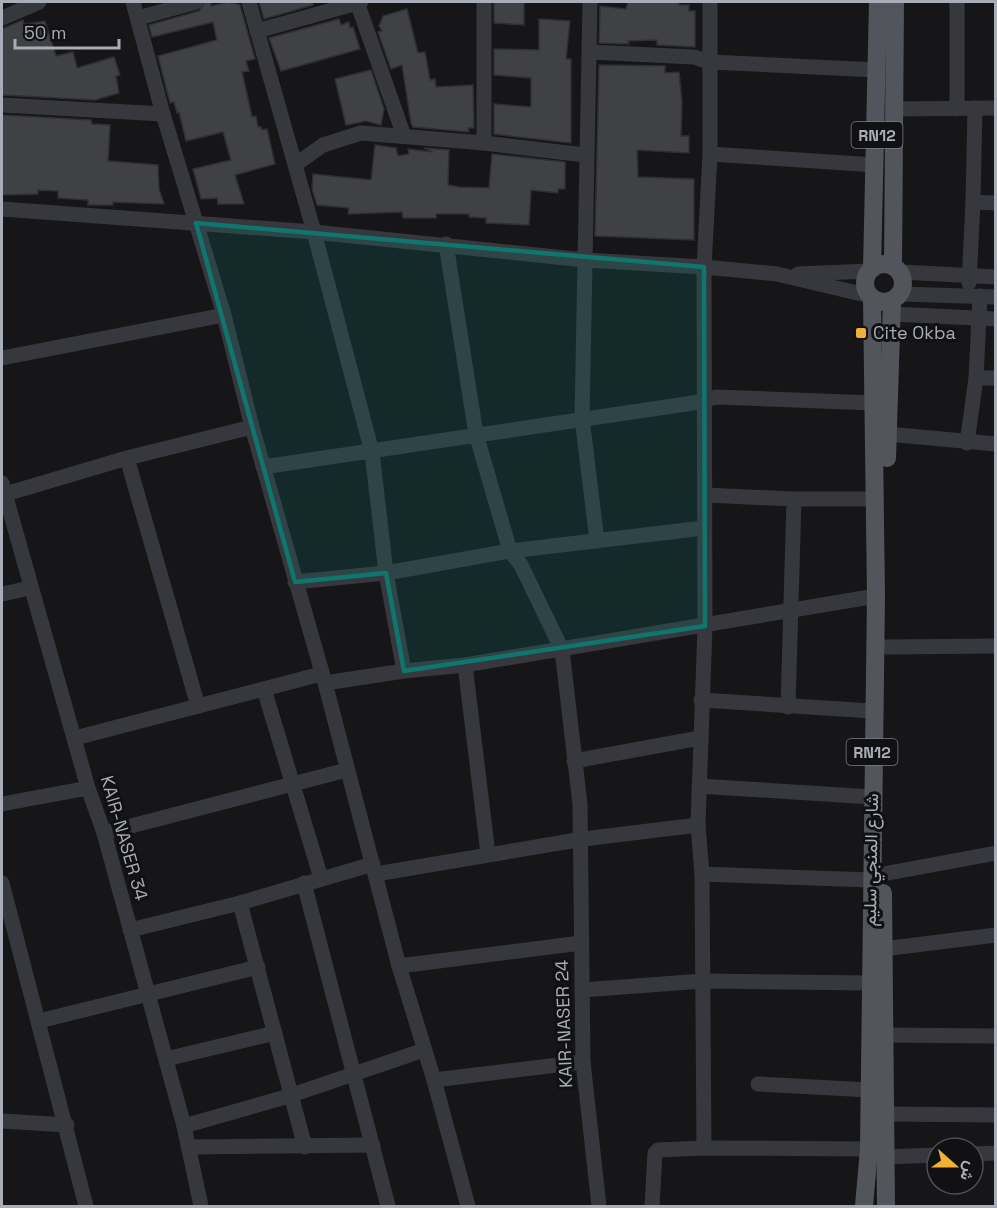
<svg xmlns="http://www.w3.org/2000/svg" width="997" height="1208" font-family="'Space Grotesk',Vazirmatn,sans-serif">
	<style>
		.building { fill: #404145; stroke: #303034; stroke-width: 1.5 }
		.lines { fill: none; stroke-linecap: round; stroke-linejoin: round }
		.minor { stroke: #37383d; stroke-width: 15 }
		.major { stroke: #53555c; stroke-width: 18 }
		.marked { fill: #0f766e; fill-opacity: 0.2; stroke: #0f766e; stroke-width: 4.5; stroke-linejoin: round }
		.poi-dot { fill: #f2b134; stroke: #111113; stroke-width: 2 }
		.labels { text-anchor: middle; stroke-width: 6; stroke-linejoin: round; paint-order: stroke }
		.shield { fill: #111113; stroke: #7b7e86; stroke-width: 1.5 }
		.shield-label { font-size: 16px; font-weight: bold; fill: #a8adb8 }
		.poi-label { font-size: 18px; fill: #a8adb8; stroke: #111113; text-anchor: start }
		.street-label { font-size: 18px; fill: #a8adb8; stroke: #111113 }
	</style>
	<rect width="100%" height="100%" fill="#161618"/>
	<g class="building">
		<path d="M205 2H211V6L229 2 240 5 255 59 246 61 249 71 242 72 252 117 256 116 258 127H261L262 130 267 129 275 164 235 175 244 204H218L217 198 201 199 193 169 231 160 223 132 186 141 179 112 177 113 174 102 170 103 158 56 217 40 213 22 152 37 149 25 199 11Z"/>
		<path d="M259 2H312L313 5 264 19Z"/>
		<path d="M494 2H524V25L494 23Z"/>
		<path d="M628 2H679V5H689V11H695V47L657 45V40L628 41 629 44 599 43 600 6 626 9Z"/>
		<path d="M407 9 418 53 425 52 430 80 435 79 436 87 473 85 474 128H468L469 132 413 127 411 123 402 65 391 69 378 32 382 31 379 26 383 16Z"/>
		<path d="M339 19 341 25 349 22 350 28 353 27 360 49 281 71 269 38Z"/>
		<path d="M539 19 570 21 566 59H571V143L494 134V104L531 107V78L494 75V49L539 50Z"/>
		<path d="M23 20 24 24 45 21 56 56 73 52 77 68 114 57 120 75 116 76 119 93 95 100 2 95V29Z"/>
		<path d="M599 65 665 66V73L679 72 682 102 681 136H689V153L637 150 638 177 694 179V240L595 236Z"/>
		<path d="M371 70 384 109 381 125 366 121 346 125 335 79Z"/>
		<path d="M2 115 91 120 92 124 110 125 108 161 158 165 159 189 164 204 113 202V205H88V200L58 198V191L38 190V194L2 195Z"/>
		<path d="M375 145 396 148 398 156 409 154 408 149 433 152 424 148 449 150 448 185 459 187 489 188 492 154 565 162V189H558V193L531 190 529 225 486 223V218L469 217V214H436V218H403L402 212 348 214 349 208 317 205 312 189 313 174 371 180Z"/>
	</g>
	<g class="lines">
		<g class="minor">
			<path d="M133 2 163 114 224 315 252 427 325 683 399 966 434 1080 468 1206"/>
			<path d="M249 2 314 232 372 452 386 573 404 671"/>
			<path d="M357 2 404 136"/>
			<path d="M590 2 582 418 597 541"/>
			<path d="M957 2V109"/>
			<path d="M2 18 39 2"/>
			<path d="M138 18 196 2"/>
			<path d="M257 31 361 2"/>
			<path d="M590 52 694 57 710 62 877 70"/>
			<path d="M2 105 163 114"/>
			<path d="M975 108 973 202 996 203"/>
			<path d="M894 109 996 108"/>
			<path d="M484 143V2"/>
			<path d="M710 154 876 165"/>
			<path d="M295 165 323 145 361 133 484 143 585 155"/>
			<path d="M2 209 314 232 585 260 704 267 777 274 870 296"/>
			<path d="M446 244 476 434 510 551 521 565 562 650 580 804 583 1062 599 1206"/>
			<path d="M901 272 996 277"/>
			<path d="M798 274 870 271"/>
			<path d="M969 283 973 202"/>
			<path d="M901 294 996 297"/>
			<path d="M892 314 996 319"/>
			<path d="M2 358 224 315"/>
			<path d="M976 378H996"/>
			<path d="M887 434 996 444"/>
			<path d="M967 443 976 378 980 296"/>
			<path d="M127 458 198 706"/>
			<path d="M263 467 693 403 716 397 873 403"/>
			<path d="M2 483 88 788 104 833 184 1126 201 1206"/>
			<path d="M2 495 127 458 252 427"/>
			<path d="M705 495 794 499H876"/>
			<path d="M295 582 386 573 510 551 704 528"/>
			<path d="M2 594 30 588"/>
			<path d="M886 647 996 646"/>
			<path d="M465 665 488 854"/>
			<path d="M325 683 404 671 465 665 876 596"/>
			<path d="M264 689 321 878"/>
			<path d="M701 700 872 711"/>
			<path d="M788 707 794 499"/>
			<path d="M75 738 321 674"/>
			<path d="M574 761 700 738"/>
			<path d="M699 786 872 797"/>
			<path d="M2 804 88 788"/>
			<path d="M104 833 347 770"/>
			<path d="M376 874 583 839 698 825"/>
			<path d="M702 874 871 880"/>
			<path d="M883 874 996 853"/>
			<path d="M2 883 86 1206"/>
			<path d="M304 883 388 1206"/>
			<path d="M240 903 305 1147"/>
			<path d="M130 930 240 903 373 864"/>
			<path d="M883 949 996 935"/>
			<path d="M399 966 581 943"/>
			<path d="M582 990 703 981 869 983"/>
			<path d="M39 1021 258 967"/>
			<path d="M882 1035 996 1036"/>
			<path d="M166 1059 275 1033"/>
			<path d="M434 1080 583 1062"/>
			<path d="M758 1084 870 1090"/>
			<path d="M883 1114 996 1115"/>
			<path d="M2 1121 67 1125"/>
			<path d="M184 1126 289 1096 424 1050"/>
			<path d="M188 1147 373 1145"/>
			<path d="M704 1148 702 874 698 825 705 626 704 267 710 154V2"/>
			<path d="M973 1154 996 1153"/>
			<path d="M884 1157 937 1155"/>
			<path d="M652 1206 655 1153 658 1150 704 1148 869 1149"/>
		</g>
		<g class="major">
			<circle cx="884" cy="283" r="19"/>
			<path d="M893 266 895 2"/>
			<path d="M872 269 878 2"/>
			<path d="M887 458 892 301"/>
			<path d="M883 893 886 1206"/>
			<path d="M864 1206 869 1149 876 596 872 298"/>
		</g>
	</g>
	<path class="marked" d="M196 223 704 267 705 626 404 671 386 573 295 582Z"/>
	<rect class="poi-dot" x="855" y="327" width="12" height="12" rx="3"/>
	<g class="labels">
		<g class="shield">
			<rect x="851.5" y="122" width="51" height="26" rx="4.5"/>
			<rect x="846.5" y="739" width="51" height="26" rx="4.5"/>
		</g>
		<g class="shield-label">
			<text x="877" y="141">RN12</text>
			<text x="872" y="758">RN12</text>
		</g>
		<g class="poi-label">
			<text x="873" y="339">Cite Okba</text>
		</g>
		<g class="street-label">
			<text transform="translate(124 838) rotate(74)" y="6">KAIR-NASER 34</text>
			<text transform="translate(871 860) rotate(-89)" y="6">شارع المنجي سليم</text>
			<text transform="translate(564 1024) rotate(-92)" y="6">KAIR-NASER 24</text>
		</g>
	</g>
	<rect width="997" height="1208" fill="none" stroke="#a8adb8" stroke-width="6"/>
	<g transform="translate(955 1166) rotate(111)"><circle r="28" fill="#111113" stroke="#4d4f55" stroke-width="1.5"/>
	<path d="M0-4.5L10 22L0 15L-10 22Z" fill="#f2b134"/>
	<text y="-9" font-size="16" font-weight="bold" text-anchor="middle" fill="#a8adb8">ش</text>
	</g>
	<path d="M15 39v9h104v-9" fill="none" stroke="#a8adb8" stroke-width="3"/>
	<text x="24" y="39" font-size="18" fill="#a8adb8" stroke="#111113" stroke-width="4.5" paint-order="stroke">50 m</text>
</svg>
